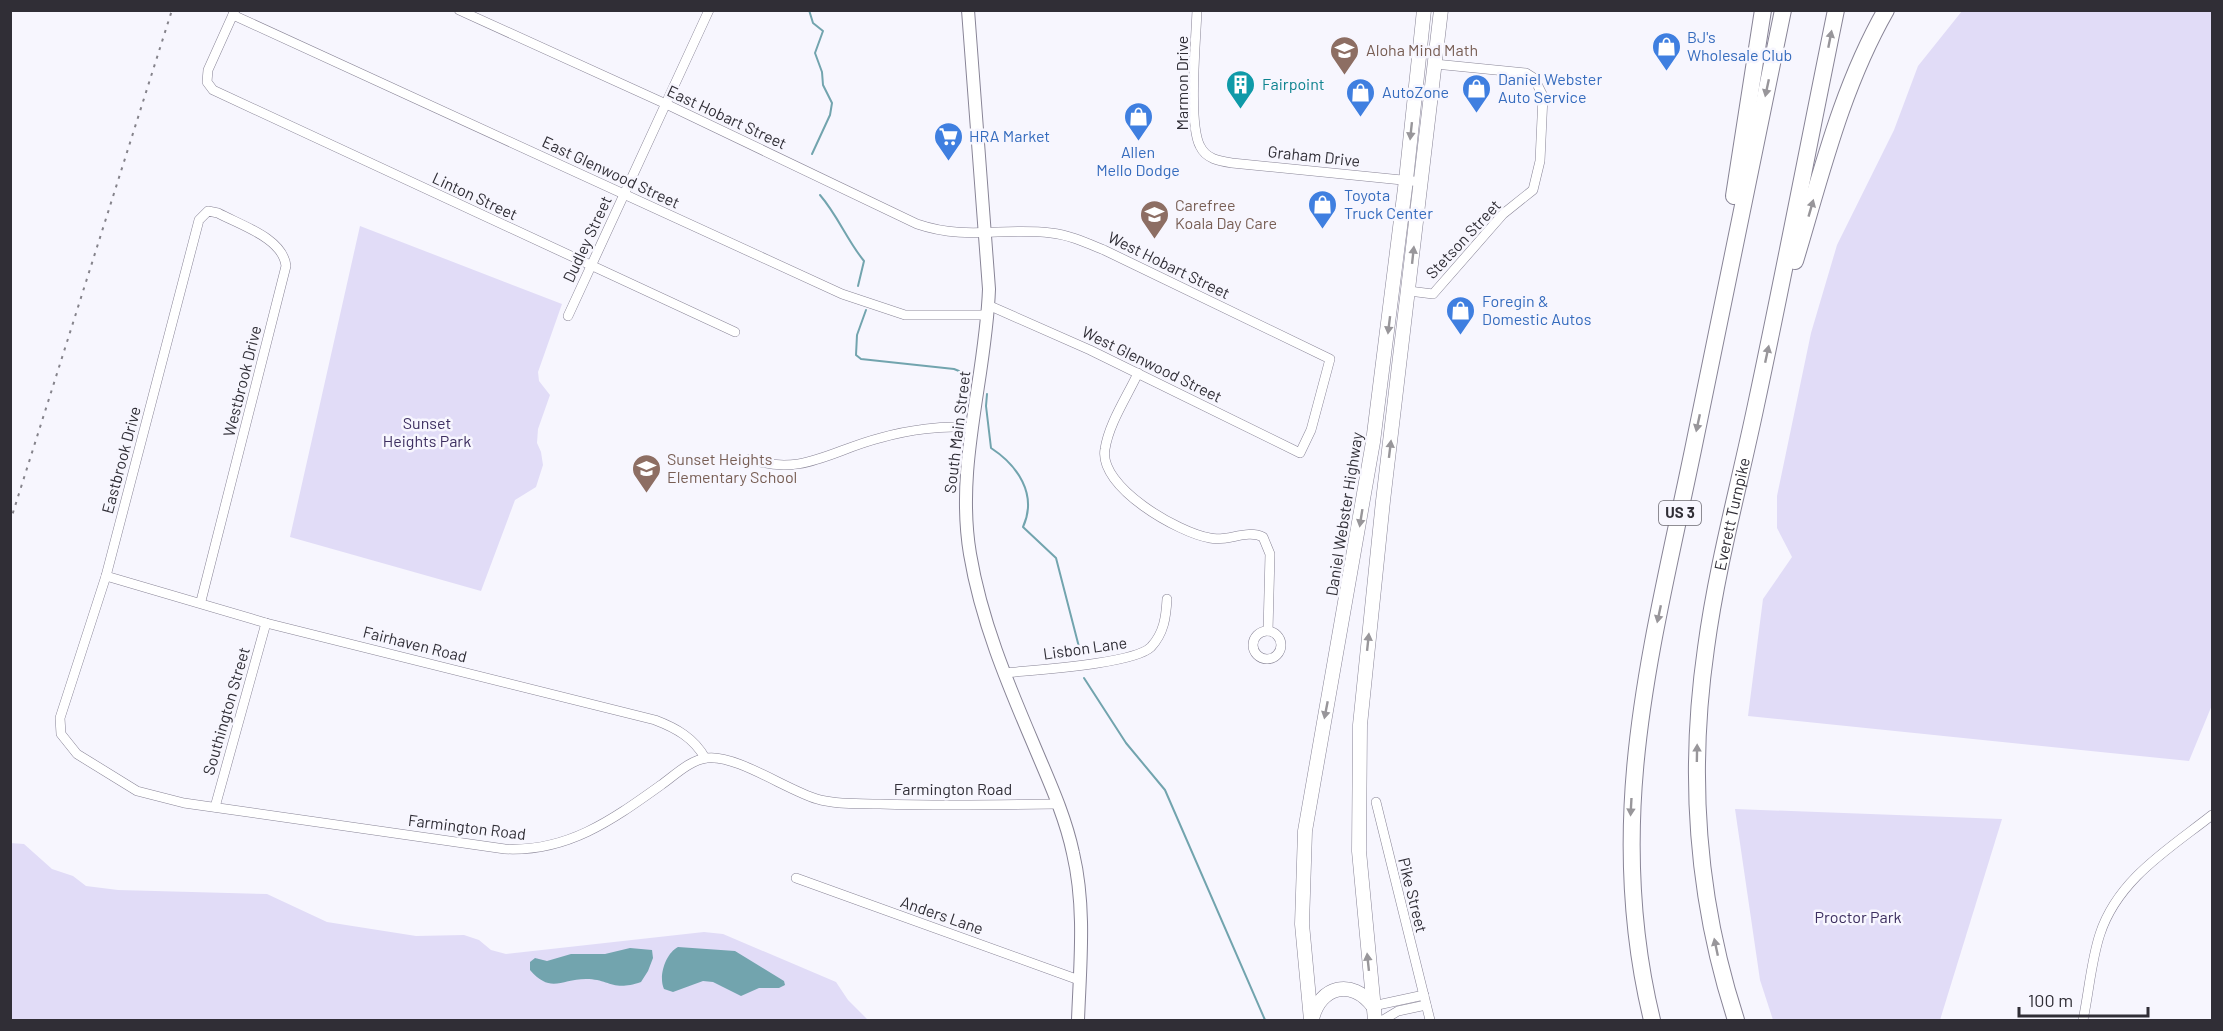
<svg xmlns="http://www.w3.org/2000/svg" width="2223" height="1031" font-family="Barlow,sans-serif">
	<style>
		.green { fill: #e1dcf7 }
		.water { fill: #72a4ae }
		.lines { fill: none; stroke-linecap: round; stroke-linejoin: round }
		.stream { stroke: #72a4ae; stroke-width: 2 }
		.street-casing { stroke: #888496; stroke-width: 10 }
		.secondary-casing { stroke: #888496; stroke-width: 14 }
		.primary-casing { stroke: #888496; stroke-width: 15 }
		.highway-casing { stroke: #888496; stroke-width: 18 }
		.street { stroke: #fff; stroke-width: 9 }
		.secondary { stroke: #fff; stroke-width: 12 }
		.primary { stroke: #fff; stroke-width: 14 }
		.highway { stroke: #fff; stroke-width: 16 }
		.rail { stroke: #85838b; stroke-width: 2; stroke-dasharray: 3 6; stroke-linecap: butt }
		.oneway { fill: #98969a }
		.labels { text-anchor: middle; stroke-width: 5; stroke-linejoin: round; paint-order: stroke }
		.shield { fill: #f7f6fe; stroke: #6c6a72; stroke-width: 1.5 }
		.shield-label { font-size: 15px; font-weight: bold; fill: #302e36 }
		.shop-label { font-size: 16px; fill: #366cbe; stroke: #f7f6fe; text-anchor: start }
		.education-label { font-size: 16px; fill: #785e54; stroke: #f7f6fe; text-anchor: start }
		.street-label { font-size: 16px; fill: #302e36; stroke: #f7f6fe }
		.culture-label { font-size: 16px; fill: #0d838f; stroke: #f7f6fe; text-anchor: start }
		.park-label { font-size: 16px; fill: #3d2f60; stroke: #f7f6fe }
	</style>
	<rect width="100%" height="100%" fill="#f7f6fe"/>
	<g class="green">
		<path d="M1962 11H2212V705L2189 761 1748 716 1763 599 1792 557 1777 528V496L1811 333 1837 245 1894 130 1918 66Z"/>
		<path d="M360 226 562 304 538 372 539 381 550 395 538 429 537 443 541 452 543 465 536 487 515 500 481 591 290 537Z"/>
		<path d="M1735 809 2002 819 1940 1020H1773L1760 980Z"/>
		<path d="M10 843 24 844 52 869 73 876 86 886 118 890 267 894 327 922 416 936 464 935 479 940 491 950 506 954 704 932 723 934 836 982 848 1000 868 1020H11Z"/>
	</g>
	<g class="water">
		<path d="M678 947 735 951 784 981 785 985 779 988H759L741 996 713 982 703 981 673 992 664 989C658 976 666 953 678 947Z"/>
		<path d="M630 948 652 950 653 958 648 971 641 982C612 992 610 979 586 979 561 979 551 994 530 970V962L535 958 547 961 571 954H605Z"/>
	</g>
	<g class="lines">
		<g class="stream">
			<path d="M809 10 813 23 823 31 815 53 822 72 823 85 832 103 830 115 812 154"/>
			<path d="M820 195C838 216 847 240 864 261L858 286"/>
			<path d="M866 310 857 335 856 355 861 359 954 369 969 375"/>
			<path d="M987 394 986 406 991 448C1017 465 1038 494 1023 527L1056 558 1079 647"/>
			<path d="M1084 678 1126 743 1165 790 1265 1020"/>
		</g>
		<defs>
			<g id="street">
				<path d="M235 10 208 70 207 82 213 90 735 332"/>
				<path d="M459 10 666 104 917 224C967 241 1002 227 1051 233 1070 235 1087 243 1104 250L1330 359 1311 430 1300 453 1090 350 988 305"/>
				<path d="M1197 10C1196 40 1188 123 1200 146 1206 159 1219 161 1232 163L1422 182"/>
				<path d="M233 15 842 294 905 315H988"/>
				<path d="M1409 291 1433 294 1503 214 1533 190 1540 161 1543 96 1534 78 1526 73 1435 64"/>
				<path d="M568 316 709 10"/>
				<path d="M1138 373C1127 397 1109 423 1105 449 1098 487 1179 533 1210 538 1228 542 1246 529 1263 537L1270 554 1268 631"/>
				<path d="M750 459C801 477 832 450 880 438 908 430 943 425 972 428"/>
				<path d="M106 576 266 623 655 720C676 728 694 738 705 758"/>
				<path d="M201 601 286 266C283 238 240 225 218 213L208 211 199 220 106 576 60 718 61 734 77 754 137 791 184 803 505 849C568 852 612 820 661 785 675 775 690 760 707 758 735 754 787 790 817 799 837 805 860 803 880 804 939 806 998 805 1057 804"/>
				<circle cx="1267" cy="645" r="14"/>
				<path d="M1005 673C1033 670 1134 664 1151 647 1164 633 1166 617 1167 599"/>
				<path d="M1376 802 1430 1020"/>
				<path d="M215 807 266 623"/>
				<path d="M796 878 1079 980"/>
				<path d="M1373 1006 1424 995"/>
				<path d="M1383 1020 1398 1011 1426 1005"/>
				<path d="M2083 1020C2089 992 2091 961 2100 934 2118 879 2169 849 2212 815"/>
			</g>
			<path id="secondary" d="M968 10 989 289C986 377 955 465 970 554 981 620 1007 682 1033 743 1048 779 1065 815 1073 853 1086 908 1080 965 1078 1020"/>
			<g id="primary">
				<path d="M1312 1019C1320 986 1352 978 1373 1006"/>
				<path d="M1311 1020 1302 924 1305 831 1373 442 1406 180 1424 10"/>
				<path d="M1375 1020 1359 851 1360 725 1383 501 1441 10"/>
			</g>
			<g id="highway">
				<path d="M1734 196 1763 10"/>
				<path d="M1795 261C1821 175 1841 89 1886 10"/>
				<path d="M1652 1020C1603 818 1652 648 1693 450 1723 304 1753 157 1783 10"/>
				<path id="s1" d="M1736 1020C1697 900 1688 773 1706 648 1717 566 1739 486 1756 405 1784 274 1809 142 1836 10"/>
			</g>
		</defs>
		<use href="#street" class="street-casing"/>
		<use href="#secondary" class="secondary-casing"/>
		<use href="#primary" class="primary-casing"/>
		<use href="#highway" class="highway-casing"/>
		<use href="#street" class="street"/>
		<use href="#secondary" class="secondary"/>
		<use href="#primary" class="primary"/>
		<use href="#highway" class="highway"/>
		<path class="rail" d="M10 522 172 10"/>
	</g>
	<defs><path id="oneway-solid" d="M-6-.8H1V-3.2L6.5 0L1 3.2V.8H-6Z" transform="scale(1.5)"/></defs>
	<g class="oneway">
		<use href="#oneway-solid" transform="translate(1830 39) rotate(-79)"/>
		<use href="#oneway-solid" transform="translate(1767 88) rotate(102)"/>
		<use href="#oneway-solid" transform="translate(1411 131) rotate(96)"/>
		<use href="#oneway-solid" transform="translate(1811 208) rotate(-74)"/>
		<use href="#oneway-solid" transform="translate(1413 255) rotate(-84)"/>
		<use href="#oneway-solid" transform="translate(1389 325) rotate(97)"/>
		<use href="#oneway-solid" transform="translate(1767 354) rotate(-78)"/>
		<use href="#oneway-solid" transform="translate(1698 423) rotate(102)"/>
		<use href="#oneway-solid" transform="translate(1390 449) rotate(-83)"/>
		<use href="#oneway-solid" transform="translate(1361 518) rotate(99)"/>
		<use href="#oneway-solid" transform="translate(1659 614) rotate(102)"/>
		<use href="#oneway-solid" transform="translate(1368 642) rotate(-84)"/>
		<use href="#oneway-solid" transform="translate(1326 710) rotate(101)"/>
		<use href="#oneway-solid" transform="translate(1697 753) rotate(-89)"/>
		<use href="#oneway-solid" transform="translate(1631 807) rotate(93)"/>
		<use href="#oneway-solid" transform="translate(1716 947) rotate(-102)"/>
		<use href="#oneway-solid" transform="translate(1368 962) rotate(-96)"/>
	</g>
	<defs>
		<symbol id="shop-pin" viewBox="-11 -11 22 30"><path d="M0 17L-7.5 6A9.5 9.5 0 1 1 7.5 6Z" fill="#3f7fe0" stroke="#f7f6fe"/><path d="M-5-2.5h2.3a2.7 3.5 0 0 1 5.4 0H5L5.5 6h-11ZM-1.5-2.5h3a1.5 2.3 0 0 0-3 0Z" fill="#fff"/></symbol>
		<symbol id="school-pin" viewBox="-11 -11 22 30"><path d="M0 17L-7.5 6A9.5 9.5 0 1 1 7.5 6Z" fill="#8d6e63" stroke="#f7f6fe"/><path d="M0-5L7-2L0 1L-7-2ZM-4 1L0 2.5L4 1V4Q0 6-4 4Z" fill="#fff"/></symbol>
		<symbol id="building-pin" viewBox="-11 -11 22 30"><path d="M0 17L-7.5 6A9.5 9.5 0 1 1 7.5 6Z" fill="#0f9aa8" stroke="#f7f6fe"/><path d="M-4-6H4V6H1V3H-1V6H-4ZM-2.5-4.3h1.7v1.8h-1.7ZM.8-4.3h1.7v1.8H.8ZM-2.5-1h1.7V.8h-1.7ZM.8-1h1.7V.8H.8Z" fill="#fff"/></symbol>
		<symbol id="supermarket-pin" viewBox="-11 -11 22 30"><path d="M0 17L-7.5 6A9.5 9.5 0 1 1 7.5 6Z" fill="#3f7fe0" stroke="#f7f6fe"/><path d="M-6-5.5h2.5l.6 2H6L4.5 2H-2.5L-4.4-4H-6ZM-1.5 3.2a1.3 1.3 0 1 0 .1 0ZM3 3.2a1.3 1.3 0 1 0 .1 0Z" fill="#fff"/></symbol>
	</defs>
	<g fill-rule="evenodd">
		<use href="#shop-pin" x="1650" y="30" width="33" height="45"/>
		<use href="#school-pin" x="1328" y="34" width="33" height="45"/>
		<use href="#building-pin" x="1224" y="68" width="33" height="45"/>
		<use href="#shop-pin" x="1460" y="72" width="33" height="45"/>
		<use href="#shop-pin" x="1344" y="76" width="33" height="45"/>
		<use href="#shop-pin" x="1122" y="100" width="33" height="45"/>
		<use href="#supermarket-pin" x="932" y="120" width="33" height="45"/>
		<use href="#shop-pin" x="1306" y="188" width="33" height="45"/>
		<use href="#school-pin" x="1138" y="198" width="33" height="45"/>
		<use href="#shop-pin" x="1444" y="294" width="33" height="45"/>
		<use href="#school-pin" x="630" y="452" width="33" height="45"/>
	</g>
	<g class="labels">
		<rect class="shield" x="1659" y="501" width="42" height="24" rx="4.5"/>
		<g class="shield-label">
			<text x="1680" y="518">US 3</text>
		</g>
		<g class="shop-label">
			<text x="1687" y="43">BJ's<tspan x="1687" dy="18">Wholesale Club</tspan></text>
			<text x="1498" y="85">Daniel Webster<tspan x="1498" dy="18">Auto Service</tspan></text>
			<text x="1382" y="98">AutoZone</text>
			<text x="969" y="142">HRA Market</text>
			<text x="1138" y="158" text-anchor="middle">Allen<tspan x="1138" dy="18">Mello Dodge</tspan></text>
			<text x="1344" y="201">Toyota<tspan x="1344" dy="18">Truck Center</tspan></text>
			<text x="1482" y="307">Foregin &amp;<tspan x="1482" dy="18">Domestic Autos</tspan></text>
		</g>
		<g class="education-label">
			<text x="1366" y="56">Aloha Mind Math</text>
			<text x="1175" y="211">Carefree<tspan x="1175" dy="18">Koala Day Care</tspan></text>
			<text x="667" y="465">Sunset Heights<tspan x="667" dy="18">Elementary School</tspan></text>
		</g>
		<g class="street-label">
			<text transform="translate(1182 83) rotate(-90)" y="6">Marmon Drive</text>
			<text transform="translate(727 117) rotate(25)" y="6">East Hobart Street</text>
			<text transform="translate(1314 156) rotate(6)" y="6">Graham Drive</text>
			<text transform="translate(611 172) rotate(25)" y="6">East Glenwood Street</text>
			<text transform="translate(475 196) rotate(25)" y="6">Linton Street</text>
			<text transform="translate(587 239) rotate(-65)" y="6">Dudley Street</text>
			<text transform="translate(1463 239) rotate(-47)" y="6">Stetson Street</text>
			<text transform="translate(1169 265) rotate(26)" y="6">West Hobart Street</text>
			<text transform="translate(1152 364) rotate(26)" y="6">West Glenwood Street</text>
			<text transform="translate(242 381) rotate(-76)" y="6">Westbrook Drive</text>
			<text transform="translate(957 432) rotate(-83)" y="6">South Main Street</text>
			<text transform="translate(121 460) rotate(-75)" y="6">Eastbrook Drive</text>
			<text transform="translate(1344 514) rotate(-81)" y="6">Daniel Webster Highway</text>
			<text dy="6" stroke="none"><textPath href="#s1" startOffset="513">Everett Turnpike</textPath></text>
			<text transform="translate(415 644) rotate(14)" y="6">Fairhaven Road</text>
			<text transform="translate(1085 648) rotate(-8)" y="6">Lisbon Lane</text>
			<text transform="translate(226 711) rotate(-74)" y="6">Southington Street</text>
			<text x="953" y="795">Farmington Road</text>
			<text transform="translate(467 827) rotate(7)" y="6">Farmington Road</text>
			<text transform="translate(1413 895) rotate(76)" y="6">Pike Street</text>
			<text transform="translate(942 915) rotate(19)" y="6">Anders Lane</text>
		</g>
		<g class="culture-label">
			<text x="1262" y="90">Fairpoint</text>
		</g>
		<g class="park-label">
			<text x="427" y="429">Sunset<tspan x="427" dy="18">Heights Park</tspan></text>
			<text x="1858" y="923">Proctor Park</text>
		</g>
	</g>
	<rect width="2223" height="1031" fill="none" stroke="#302e36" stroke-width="24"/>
	<path d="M2019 1007v9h129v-9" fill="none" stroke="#302e36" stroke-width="3"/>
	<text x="2028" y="1007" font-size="18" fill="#302e36" stroke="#f7f6fe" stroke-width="4.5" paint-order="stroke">100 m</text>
</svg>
